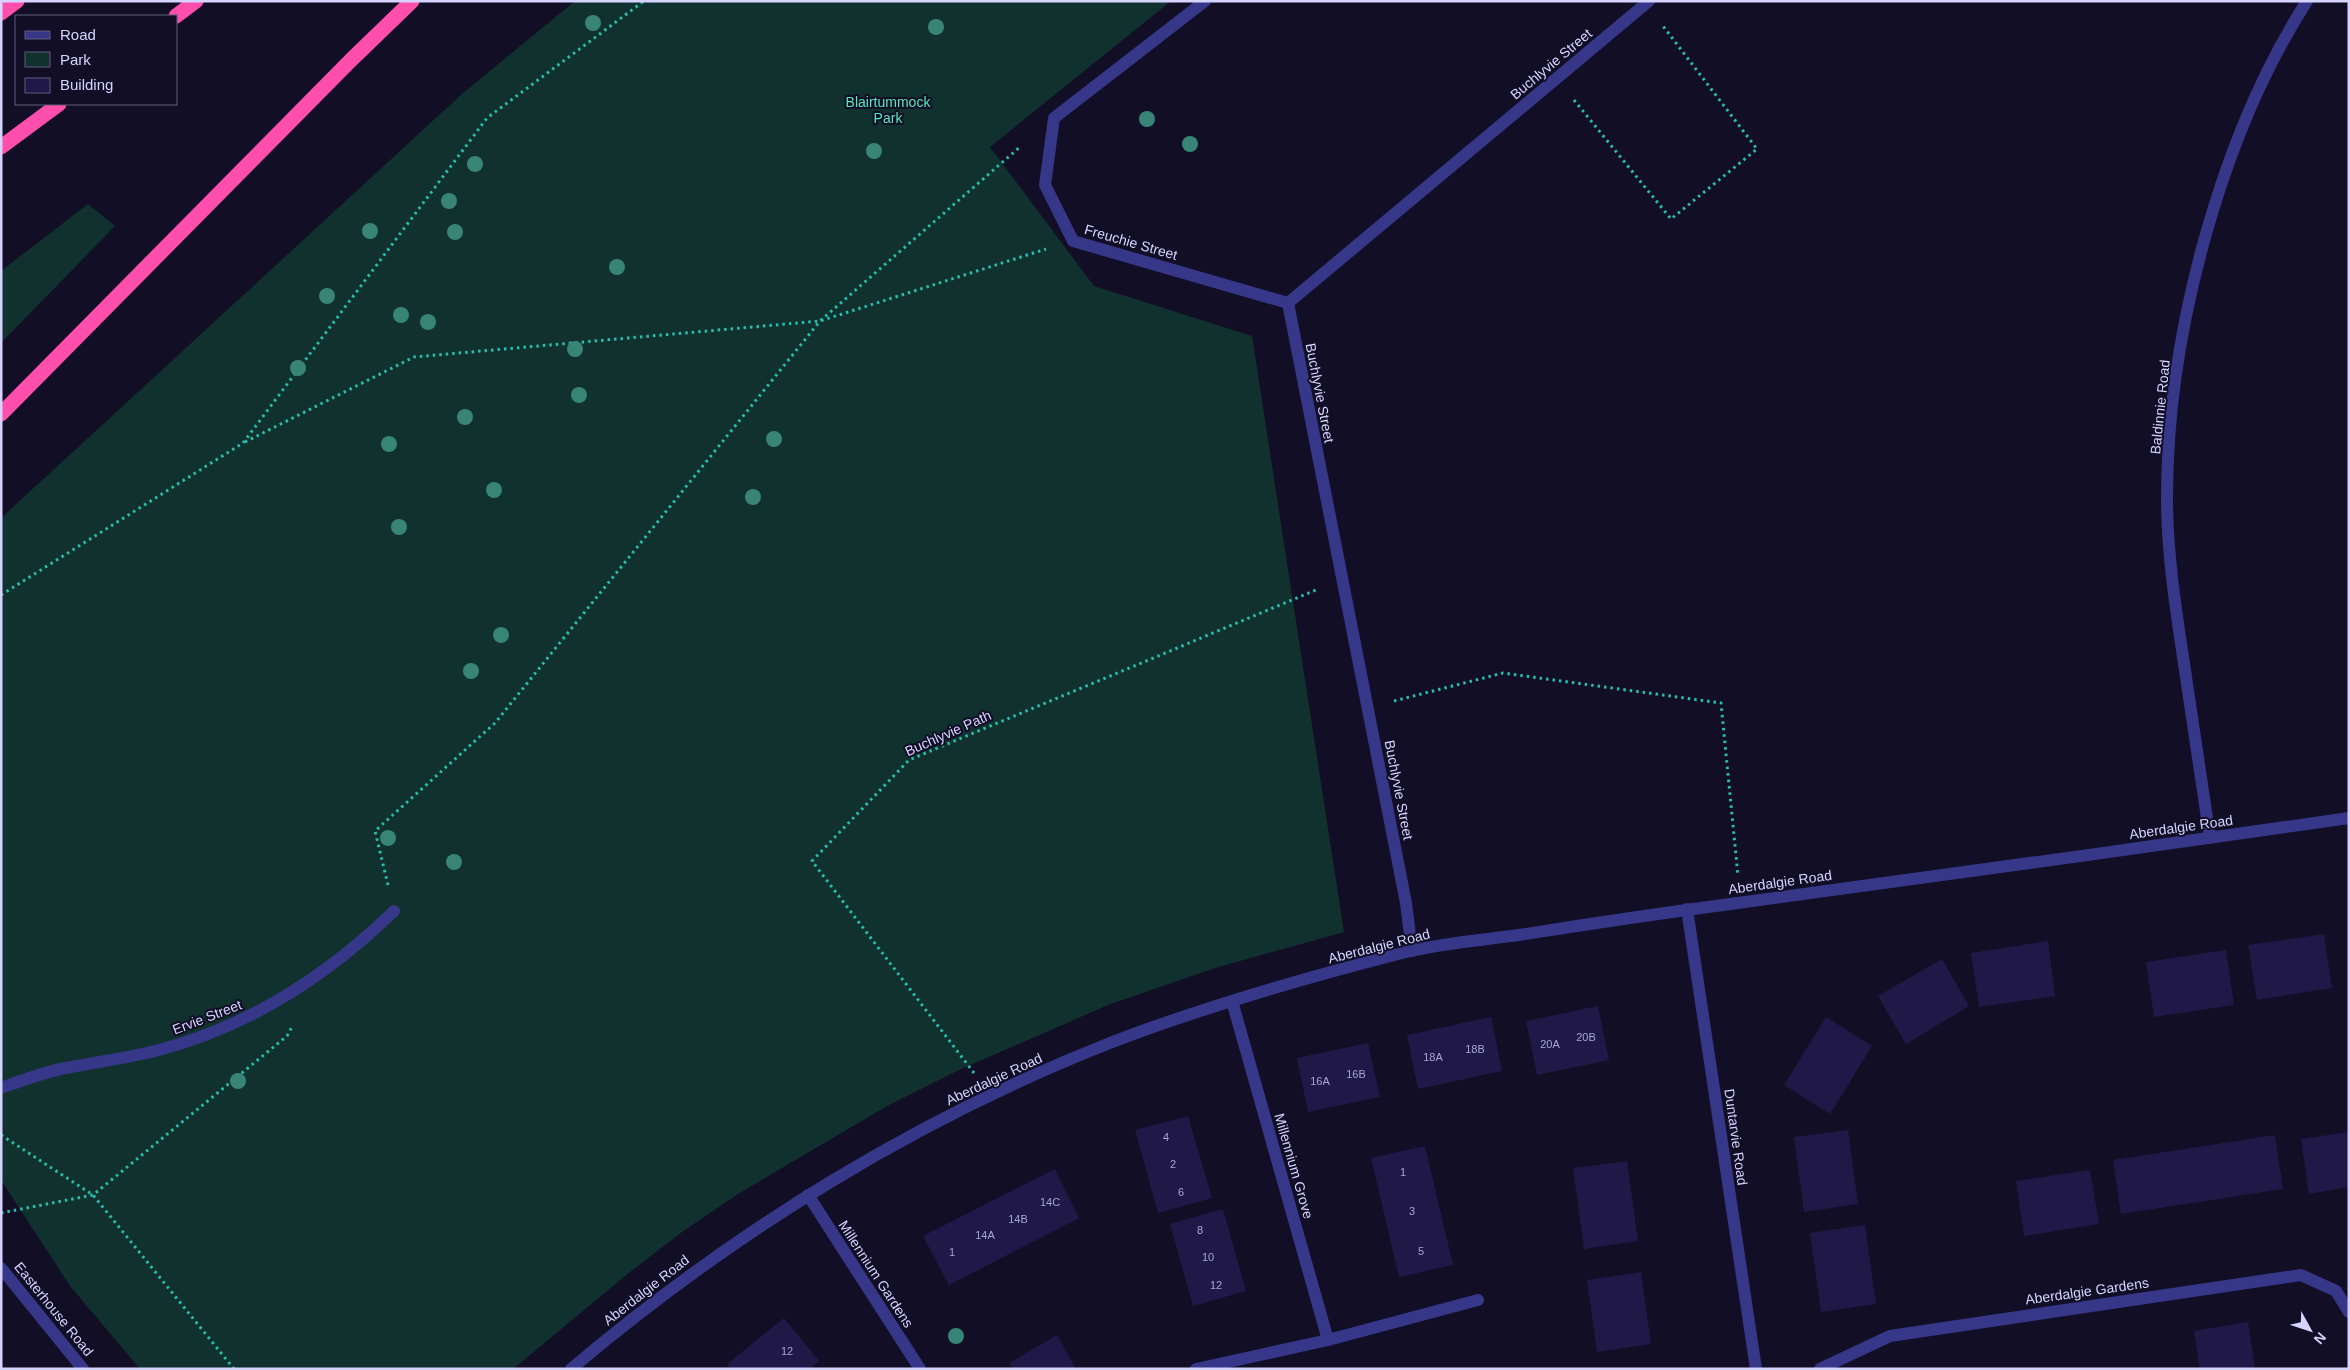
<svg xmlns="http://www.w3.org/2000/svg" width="2350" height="1370" font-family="Helvetica,sans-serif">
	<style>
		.green { fill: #10312e }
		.building { fill: #201948 }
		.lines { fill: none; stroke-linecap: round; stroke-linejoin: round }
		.path { stroke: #28bead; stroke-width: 3; stroke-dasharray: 2.5 4; stroke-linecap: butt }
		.service { stroke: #363788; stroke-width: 12 }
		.minor { stroke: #363788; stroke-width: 12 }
		.tertiary { stroke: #363788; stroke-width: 12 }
		.motorway { stroke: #ff4eac; stroke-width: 15 }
		.tree { fill: #388578 }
		.labels { text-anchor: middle; stroke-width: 4; stroke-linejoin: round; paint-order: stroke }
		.number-label { font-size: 11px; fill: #a8a4d1 }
		.street-label { font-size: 14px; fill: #d6d3ff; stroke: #110e26 }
		.park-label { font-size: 14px; fill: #58e6bb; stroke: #110e26 }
	</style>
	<rect width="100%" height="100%" fill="#110e26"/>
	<g class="green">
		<path d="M575 1H1171L990 147 1094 286 1252 336 1344 932 1215 968 1108 1005 959 1070 889 1105 738 1194 682 1232 630 1272 513 1369H140L70 1286 1 1180V518L463 93Z"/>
		<path d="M88 204 115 226 1 343V271Z"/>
	</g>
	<g class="building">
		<path d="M2324 934 2332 988 2257 1000 2248 945Z"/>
		<path d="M2048 941 2055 996 1979 1007 1971 953Z"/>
		<path d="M2226 950 2234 1005 2154 1017 2146 962Z"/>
		<path d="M1942 959 1969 1006 1906 1044 1878 996Z"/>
		<path d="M1598 1006 1609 1060 1537 1075 1526 1021Z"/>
		<path d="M1491 1017 1502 1071 1418 1089 1407 1035Z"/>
		<path d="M1826 1017 1872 1046 1830 1114 1784 1085Z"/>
		<path d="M1368 1043 1380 1097 1308 1112 1297 1058Z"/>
		<path d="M1188 1116 1212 1198 1158 1213 1135 1130Z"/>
		<path d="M1848 1130 1858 1204 1804 1212 1794 1137Z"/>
		<path d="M2349 1132V1187L2309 1194 2301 1139Z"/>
		<path d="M2275 1135 2283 1189 2121 1214 2113 1160Z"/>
		<path d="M1425 1146 1453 1265 1399 1277 1371 1158Z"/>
		<path d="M1627 1161 1638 1241 1584 1249 1573 1168Z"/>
		<path d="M1055 1169 1079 1218 949 1285 923 1236Z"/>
		<path d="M2090 1170 2099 1224 2024 1236 2016 1181Z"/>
		<path d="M1223 1209 1246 1291 1193 1306 1170 1224Z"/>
		<path d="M1865 1225 1876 1304 1821 1312 1810 1233Z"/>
		<path d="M1641 1272 1651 1344 1597 1352 1587 1280Z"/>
		<path d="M784 1318 819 1361 809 1369H730L727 1364Z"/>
		<path d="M2248 1322 2255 1369H2200L2194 1331Z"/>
		<path d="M1057 1335 1076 1369H1013L1009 1363Z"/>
	</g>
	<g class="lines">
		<g class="path">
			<path d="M1574 100 1671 219 1757 149 1663 26"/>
			<path d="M245 442 414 357 820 321 1046 249"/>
			<path d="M1 595 243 443 487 118 644 1"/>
			<path d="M1394 701 1503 673 1721 703 1738 876"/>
			<path d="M388 885 375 831 495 723 820 321 1021 146"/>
			<path d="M974 1073 812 861 909 760 1316 590"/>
			<path d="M1 1135 93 1195 234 1369"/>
			<path d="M1 1213 93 1195 287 1036 293 1025"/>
		</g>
		<g class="service">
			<path d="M1205 1 1054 118 1045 185 1073 241 1288 303"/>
			<path d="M1412 951 1406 903 1288 303 1649 1"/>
			<path d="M1 1088C23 1080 44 1072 66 1068 97 1062 128 1058 159 1050 250 1026 327 976 394 911"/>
		</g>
		<g class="minor">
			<path d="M2210 838C2201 778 2192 717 2183 657 2175 604 2167 551 2167 497 2167 337 2220 136 2307 1"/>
			<path d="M1687 909 1756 1369"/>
			<path d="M1232 1001 1328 1340"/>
			<path d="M808 1195 920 1369"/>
			<path d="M571 1369C733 1232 917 1118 1115 1041 1209 1005 1308 977 1406 952 1443 943 1482 940 1519 935 1594 923 1670 912 1745 902 1946 875 2148 847 2349 818"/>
			<path d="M1196 1369 1328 1340 1478 1300"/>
			<path d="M1820 1369 1890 1336 2301 1275 2336 1291 2349 1312"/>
		</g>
		<path class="tertiary" d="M1 1268 83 1369"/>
		<g class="motorway">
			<path d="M1 13 17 1"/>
			<path d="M176 16 196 1"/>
			<path d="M1 147 59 104"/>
			<path d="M1 414 351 60 412 1"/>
		</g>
	</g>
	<g class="tree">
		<circle cx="593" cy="23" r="8"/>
		<circle cx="936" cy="27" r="8"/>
		<circle cx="1147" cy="119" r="8"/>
		<circle cx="1190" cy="144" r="8"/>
		<circle cx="874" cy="151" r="8"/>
		<circle cx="475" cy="164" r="8"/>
		<circle cx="449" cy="201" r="8"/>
		<circle cx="370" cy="231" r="8"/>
		<circle cx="455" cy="232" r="8"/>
		<circle cx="617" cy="267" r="8"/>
		<circle cx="327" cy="296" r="8"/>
		<circle cx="401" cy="315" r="8"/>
		<circle cx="428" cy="322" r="8"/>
		<circle cx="575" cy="349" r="8"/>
		<circle cx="298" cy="368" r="8"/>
		<circle cx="579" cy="395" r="8"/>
		<circle cx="465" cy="417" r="8"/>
		<circle cx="774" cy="439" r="8"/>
		<circle cx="389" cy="444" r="8"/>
		<circle cx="494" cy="490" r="8"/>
		<circle cx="753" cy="497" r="8"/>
		<circle cx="399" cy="527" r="8"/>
		<circle cx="501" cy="635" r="8"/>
		<circle cx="471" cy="671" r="8"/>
		<circle cx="388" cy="838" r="8"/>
		<circle cx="454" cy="862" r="8"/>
		<circle cx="238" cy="1081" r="8"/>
		<circle cx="956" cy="1336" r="8"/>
	</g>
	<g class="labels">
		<g class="number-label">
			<text x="1586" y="1041">20B</text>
			<text x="1550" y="1048">20A</text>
			<text x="1475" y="1053">18B</text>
			<text x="1433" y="1061">18A</text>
			<text x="1356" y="1078">16B</text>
			<text x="1320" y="1085">16A</text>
			<text x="1166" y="1141">4</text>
			<text x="1173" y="1168">2</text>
			<text x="1403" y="1176">1</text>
			<text x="1181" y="1196">6</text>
			<text x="1050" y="1206">14C</text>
			<text x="1412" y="1215">3</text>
			<text x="1018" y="1223">14B</text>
			<text x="1200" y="1234">8</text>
			<text x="985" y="1239">14A</text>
			<text x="1421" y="1255">5</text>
			<text x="952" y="1256">1</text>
			<text x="1208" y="1261">10</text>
			<text x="1216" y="1289">12</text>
			<text x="787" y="1355">12</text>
		</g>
		<g class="street-label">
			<text transform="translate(1551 64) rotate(-40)" y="5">Buchlyvie Street</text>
			<text transform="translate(1131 242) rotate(16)" y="5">Freuchie Street</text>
			<text transform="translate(1320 393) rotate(79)" y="5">Buchlyvie Street</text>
			<text transform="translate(2160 407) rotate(-84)" y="5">Baldinnie Road</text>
			<text transform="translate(948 733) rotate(-24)" y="5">Buchlyvie Path</text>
			<text transform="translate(1399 790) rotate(79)" y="5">Buchlyvie Street</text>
			<text transform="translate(2181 827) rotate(-8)" y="5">Aberdalgie Road</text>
			<text transform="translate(1780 882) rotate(-8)" y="5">Aberdalgie Road</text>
			<text transform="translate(1379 946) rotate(-14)" y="5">Aberdalgie Road</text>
			<text transform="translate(207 1017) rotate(-21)" y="5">Ervie Street</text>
			<text transform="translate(994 1079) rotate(-25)" y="5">Aberdalgie Road</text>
			<text transform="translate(1736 1137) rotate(82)" y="5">Duntarvie Road</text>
			<text transform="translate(1294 1166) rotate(74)" y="5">Millennium Grove</text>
			<text transform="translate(876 1274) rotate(57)" y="5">Millennium Gardens</text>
			<text transform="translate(646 1290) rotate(-38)" y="5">Aberdalgie Road</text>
			<text transform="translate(2087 1291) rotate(-8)" y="5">Aberdalgie Gardens</text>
			<text transform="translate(54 1309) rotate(51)" y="5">Easterhouse Road</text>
		</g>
		<g class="park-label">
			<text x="888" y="107">Blairtummock<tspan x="888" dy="16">Park</tspan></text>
		</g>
	</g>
	<rect width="2350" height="1370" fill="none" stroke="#d6d3ff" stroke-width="5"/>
	<rect x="15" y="15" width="162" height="90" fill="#110e26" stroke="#605d7d"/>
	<rect x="25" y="31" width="25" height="8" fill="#363788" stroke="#605d7d"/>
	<text x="60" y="40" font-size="15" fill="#d6d3ff">Road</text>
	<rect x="25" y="52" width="25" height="15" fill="#10312e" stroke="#605d7d"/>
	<text x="60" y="65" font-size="15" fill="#d6d3ff">Park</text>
	<rect x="25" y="78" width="25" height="15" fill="#201948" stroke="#605d7d"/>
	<text x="60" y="90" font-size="15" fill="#d6d3ff">Building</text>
	<g transform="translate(2310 1330) rotate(130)" stroke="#110e26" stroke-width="4" paint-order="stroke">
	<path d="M0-4L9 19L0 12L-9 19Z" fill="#d6d3ff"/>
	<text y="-8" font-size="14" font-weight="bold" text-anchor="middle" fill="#d6d3ff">N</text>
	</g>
</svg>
